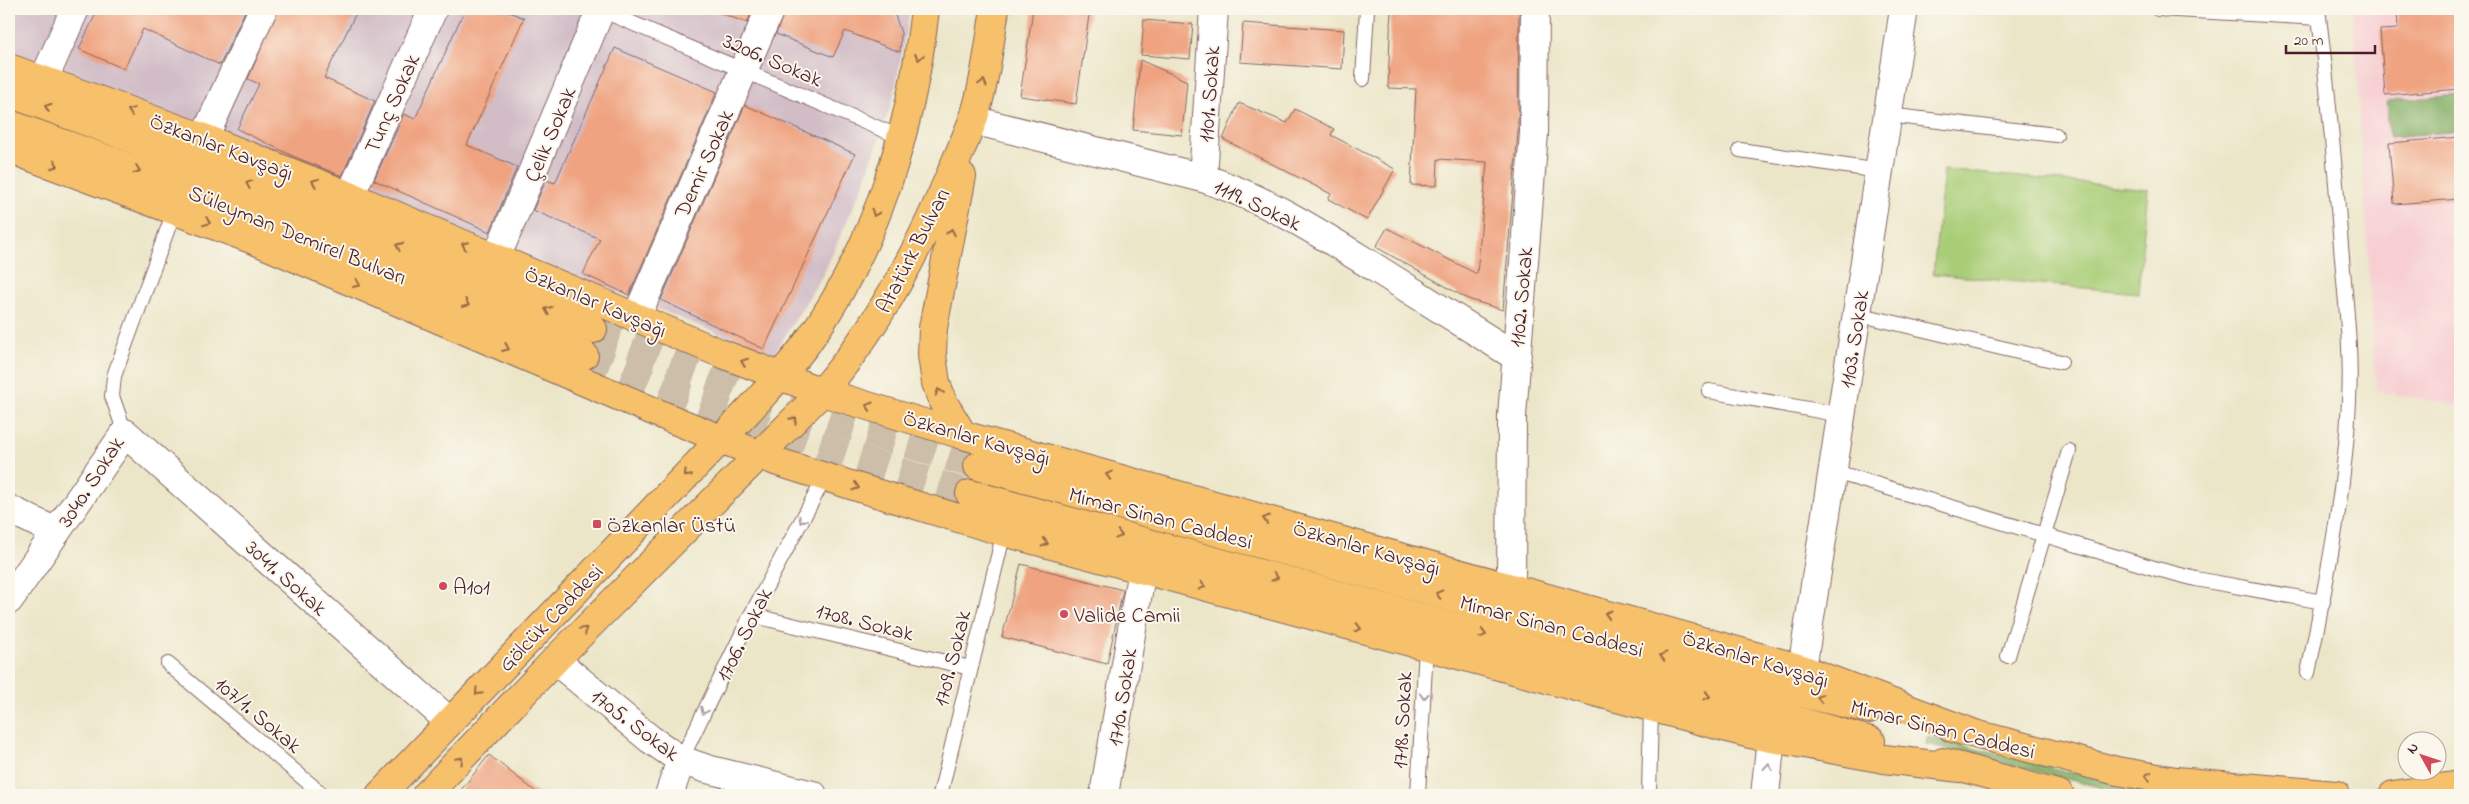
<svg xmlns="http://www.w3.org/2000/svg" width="2469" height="804" font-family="'Indie Flower',sans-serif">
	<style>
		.built { fill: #f7cfd3 }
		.industrial { fill: #d2bdc7 }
		.green { fill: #a8cd76; stroke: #797650 }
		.forest { fill: #86b067; stroke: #686849 }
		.building { fill: #efa380 }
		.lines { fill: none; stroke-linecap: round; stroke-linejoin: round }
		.primary-tunnel { stroke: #ccbea9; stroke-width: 28; stroke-dasharray: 28 14; stroke-linecap: butt }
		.lane-casing { stroke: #836562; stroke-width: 16 }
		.street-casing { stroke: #836562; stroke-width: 30 }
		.primary-casing { stroke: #836562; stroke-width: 30 }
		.lane { stroke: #fff; stroke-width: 14 }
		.street { stroke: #fff; stroke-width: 28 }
		.primary { stroke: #f6c16b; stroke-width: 28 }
		.oneway { stroke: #976848 }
		.oneway2 { stroke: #ae9aa0 }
		.poi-dot { fill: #d1495b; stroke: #fbf7ec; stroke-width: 2 }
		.labels { text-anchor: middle; stroke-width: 4; stroke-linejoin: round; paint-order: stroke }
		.street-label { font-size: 22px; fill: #4a1f2b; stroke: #fbf7ec }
		.poi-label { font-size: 22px; fill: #4a1f2b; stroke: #fbf7ec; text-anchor: start }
	</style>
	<rect width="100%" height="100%" fill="#fbf7ec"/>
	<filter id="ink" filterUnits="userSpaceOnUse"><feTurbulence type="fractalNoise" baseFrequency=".02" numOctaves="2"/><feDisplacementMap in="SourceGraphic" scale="10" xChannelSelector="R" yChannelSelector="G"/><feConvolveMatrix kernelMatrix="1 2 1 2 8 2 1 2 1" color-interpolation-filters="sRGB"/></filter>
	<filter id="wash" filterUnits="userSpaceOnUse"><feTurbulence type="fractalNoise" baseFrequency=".0096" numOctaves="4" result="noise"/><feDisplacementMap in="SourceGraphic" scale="20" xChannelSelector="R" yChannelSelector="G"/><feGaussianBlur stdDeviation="1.12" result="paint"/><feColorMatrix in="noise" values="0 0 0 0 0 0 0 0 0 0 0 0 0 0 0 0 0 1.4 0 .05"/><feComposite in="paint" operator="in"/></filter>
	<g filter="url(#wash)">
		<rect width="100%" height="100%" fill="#ece6c9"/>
		<path class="built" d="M2353 9H2460V406L2376 391Z"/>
		<path class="industrial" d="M9 9H909V15L893 99 865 180 824 273 773 355 232 139 9 56Z"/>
		<path class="green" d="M1944 170 2148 189 2138 293 1933 274Z"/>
		<g class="forest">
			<path d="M2460 95V131L2389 137 2387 101Z"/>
			<path d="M1927 737 2146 791 2169 795H2131L1926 744Z"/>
		</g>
		<g id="blocks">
			<g class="building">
				<path d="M98 9H246L220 65 143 29 124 69 79 49Z"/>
				<path d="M278 9H358L324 78 375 101 342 176 295 157 237 129 259 84 248 79Z"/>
				<path d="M465 9H502L524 18 467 145 517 167 490 232 374 180 404 114 415 119Z"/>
				<path d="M716 9H753L747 23 715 11Z"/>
				<path d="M785 9H893L901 33 900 52 845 31 833 57 776 34Z"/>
				<path d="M1033 9H1090L1076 104 1020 96Z"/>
				<path d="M1391 9H1519L1518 132 1503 310 1468 299 1376 247 1387 228 1477 274 1487 162 1438 159 1437 186 1411 185 1416 89 1388 88Z"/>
				<path d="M2397 9H2460V89L2385 95 2380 30 2398 29Z"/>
				<path d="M1144 20 1193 24 1190 59 1141 55Z"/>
				<path d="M1243 23 1344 30 1342 69 1240 62Z"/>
				<path d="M615 48 717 92 629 295 583 274 600 239 533 210 546 180 555 183Z"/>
				<path d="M1140 60 1187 81 1182 135 1133 130Z"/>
				<path d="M1239 103 1287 123 1295 109 1334 129 1331 135 1395 169 1367 220 1328 199 1331 194 1223 139Z"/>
				<path d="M745 105 855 154 764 349 661 300Z"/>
				<path d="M2460 137V199L2394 204 2389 143Z"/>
				<path d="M1021 564 1123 590 1107 664 1002 637Z"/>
				<path d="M489 755 540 795H457Z"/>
			</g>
		</g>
	</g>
	<g filter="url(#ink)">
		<use href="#blocks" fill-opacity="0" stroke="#836562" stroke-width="1"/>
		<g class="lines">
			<g class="primary-tunnel">
				<path d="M593 329 787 407 978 466"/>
				<path d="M584 355 769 430 970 494"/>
			</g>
			<defs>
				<g id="lane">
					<path d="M599 9 902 138"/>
					<path d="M2158 9 2319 18"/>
					<path d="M1363 79 1367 9"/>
					<path d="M1888 115 2056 135"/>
					<path d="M1740 150 1879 171"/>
					<path d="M1857 314 2061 362"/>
					<path d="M1709 391 1841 415"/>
					<path d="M125 433 112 396 114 376 175 209"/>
					<path d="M1832 471 2157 569 2196 579 2323 602"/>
					<path d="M751 615 970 668"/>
					<path d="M2008 656 2069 451"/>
					<path d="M168 664 323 795"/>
					<path d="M2308 673C2326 583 2345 493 2349 401 2352 349 2345 297 2341 246 2335 167 2328 88 2318 9"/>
					<path d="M681 760 751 615 825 477"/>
					<path d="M940 795 1004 532"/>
					<path d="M1418 795 1426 647"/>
					<path d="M1649 795 1651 708"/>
				</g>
				<g id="street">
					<path d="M44 79 75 9"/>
					<path d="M973 120 1203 178C1269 200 1319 233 1377 269 1423 298 1469 327 1515 356"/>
					<path d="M204 138 263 9"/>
					<path d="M1203 178 1214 9"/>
					<path d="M350 196 433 9"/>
					<path d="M496 258 601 9"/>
					<path d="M636 318 770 9"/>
					<path d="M9 509 56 532"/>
					<path d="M1511 587 1512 416 1534 133 1535 9"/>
					<path d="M9 600 125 433 450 722"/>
					<path d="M555 660 650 739 681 760 707 769 813 795"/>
					<path d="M1802 669 1904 9"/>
					<path d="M669 795 681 760"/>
					<path d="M1104 795 1142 569"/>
					<path d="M1765 795 1771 738"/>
				</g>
				<g id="primary">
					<path d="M9 68 204 138 350 196 720 353 822 392 963 435 1802 669 1970 732"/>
					<path d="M9 93C207 164 400 246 593 329"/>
					<path d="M9 124 186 188 323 242 584 355"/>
					<path d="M9 149 256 241 674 420 778 462 863 489 1004 532 1750 734 1884 759 1960 768"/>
					<path d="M962 176 933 328 932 355 936 383 943 402 963 435"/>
					<path d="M978 466 1780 688 1869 709"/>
					<path d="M970 494 1871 741"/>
					<path d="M1952 728 2117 771 2176 781 2336 795"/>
					<path d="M1943 762 2060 795"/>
					<path d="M380 795 750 409C769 388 790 366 807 343 877 246 912 126 925 9"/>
					<path d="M426 795 555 660 822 392C878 327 918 252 951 173 958 156 966 138 973 120 985 84 989 46 995 9"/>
					<path d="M2393 795 2460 785"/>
				</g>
			</defs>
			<use href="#lane" class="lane-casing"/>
			<use href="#street" class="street-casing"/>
			<use href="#primary" class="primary-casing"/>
			<use href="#lane" class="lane"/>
			<use href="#street" class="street"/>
			<use href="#primary" class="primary"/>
		</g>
		<defs><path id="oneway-chevron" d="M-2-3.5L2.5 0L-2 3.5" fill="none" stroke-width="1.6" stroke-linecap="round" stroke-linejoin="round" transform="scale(1.25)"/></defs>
		<g class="oneway">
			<use href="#oneway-chevron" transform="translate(919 57) rotate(99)"/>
			<use href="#oneway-chevron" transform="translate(983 83) rotate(-75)"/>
			<use href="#oneway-chevron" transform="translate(48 107) rotate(-159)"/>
			<use href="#oneway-chevron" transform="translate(131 111) rotate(-160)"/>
			<use href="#oneway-chevron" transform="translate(55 165) rotate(20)"/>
			<use href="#oneway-chevron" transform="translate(137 170) rotate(20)"/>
			<use href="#oneway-chevron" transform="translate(315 182) rotate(-158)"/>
			<use href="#oneway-chevron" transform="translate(249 184) rotate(-158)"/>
			<use href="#oneway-chevron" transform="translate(875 213) rotate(112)"/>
			<use href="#oneway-chevron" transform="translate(207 222) rotate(21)"/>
			<use href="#oneway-chevron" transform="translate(951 232) rotate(-79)"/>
			<use href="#oneway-chevron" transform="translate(465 245) rotate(-157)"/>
			<use href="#oneway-chevron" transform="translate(399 246) rotate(-157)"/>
			<use href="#oneway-chevron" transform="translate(357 284) rotate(23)"/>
			<use href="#oneway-chevron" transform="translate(466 304) rotate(23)"/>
			<use href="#oneway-chevron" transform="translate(548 310) rotate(-157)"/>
			<use href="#oneway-chevron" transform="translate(506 348) rotate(23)"/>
			<use href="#oneway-chevron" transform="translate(744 362) rotate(-159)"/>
			<use href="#oneway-chevron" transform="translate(939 392) rotate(-109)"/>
			<use href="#oneway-chevron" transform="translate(869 406) rotate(-163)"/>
			<use href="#oneway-chevron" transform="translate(794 420) rotate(-45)"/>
			<use href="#oneway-chevron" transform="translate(687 474) rotate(134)"/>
			<use href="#oneway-chevron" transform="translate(1109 475) rotate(-164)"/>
			<use href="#oneway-chevron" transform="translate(856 487) rotate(18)"/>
			<use href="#oneway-chevron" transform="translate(1266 519) rotate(-164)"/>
			<use href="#oneway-chevron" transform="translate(1119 535) rotate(15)"/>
			<use href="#oneway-chevron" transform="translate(1045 543) rotate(15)"/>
			<use href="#oneway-chevron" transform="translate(1275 577) rotate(15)"/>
			<use href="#oneway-chevron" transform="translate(1202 586) rotate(15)"/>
			<use href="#oneway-chevron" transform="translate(1439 594) rotate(-165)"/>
			<use href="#oneway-chevron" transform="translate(1608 614) rotate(-164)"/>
			<use href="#oneway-chevron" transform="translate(1358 628) rotate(15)"/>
			<use href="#oneway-chevron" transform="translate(584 630) rotate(-45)"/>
			<use href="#oneway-chevron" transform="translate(1483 634) rotate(15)"/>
			<use href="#oneway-chevron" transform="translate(1663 656) rotate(-165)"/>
			<use href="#oneway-chevron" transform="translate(478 692) rotate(134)"/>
			<use href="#oneway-chevron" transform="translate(1707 696) rotate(15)"/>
			<use href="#oneway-chevron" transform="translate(1820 698) rotate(-167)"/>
			<use href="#oneway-chevron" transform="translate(460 760) rotate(-46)"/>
			<use href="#oneway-chevron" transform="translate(2148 776) rotate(-170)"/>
		</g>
		<g class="oneway2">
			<use href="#oneway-chevron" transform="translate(802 520) rotate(118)"/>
			<use href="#oneway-chevron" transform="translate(1424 696) rotate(93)"/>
			<use href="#oneway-chevron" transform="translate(704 711) rotate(116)"/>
			<use href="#oneway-chevron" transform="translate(1768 767) rotate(-85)"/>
		</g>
	</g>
	<g class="poi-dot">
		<rect x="592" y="519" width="10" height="10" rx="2.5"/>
		<circle cx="443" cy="586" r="5"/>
		<circle cx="1064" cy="614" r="5"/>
	</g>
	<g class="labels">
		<g class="street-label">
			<text transform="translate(773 59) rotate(23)" y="8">3206. Sokak</text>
			<text transform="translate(1208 94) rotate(-86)" y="8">1101. Sokak</text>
			<text transform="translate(391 103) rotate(-66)" y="8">Tunç Sokak</text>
			<text transform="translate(549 134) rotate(-67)" y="8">Çelik Sokak</text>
			<text transform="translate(222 146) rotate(21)" y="8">Özkanlar Kavşağı</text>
			<text transform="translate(703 163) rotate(-66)" y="8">Demir Sokak</text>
			<text transform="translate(1258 204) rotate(25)" y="8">1119. Sokak</text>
			<text transform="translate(298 234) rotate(22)" y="8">Süleyman Demirel Bulvarı</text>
			<text transform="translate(912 250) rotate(-63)" y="8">Atatürk Bulvarı</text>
			<text transform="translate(1520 297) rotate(-85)" y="8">1102. Sokak</text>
			<text transform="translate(596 301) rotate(23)" y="8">Özkanlar Kavşağı</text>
			<text transform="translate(1853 339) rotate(-81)" y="8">1103. Sokak</text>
			<text transform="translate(977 437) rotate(16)" y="8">Özkanlar Kavşağı</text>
			<text transform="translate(90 481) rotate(-57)" y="8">3040. Sokak</text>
			<text transform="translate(1161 517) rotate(15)" y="8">Mimar Sinan Caddesi</text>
			<text transform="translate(1367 547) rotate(16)" y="8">Özkanlar Kavşağı</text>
			<text transform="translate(287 577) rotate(42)" y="8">3041. Sokak</text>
			<text transform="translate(550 617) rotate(-46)" y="8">Gölcük Caddesi</text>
			<text transform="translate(865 621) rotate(14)" y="8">1708. Sokak</text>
			<text transform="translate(1552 625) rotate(15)" y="8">Mimar Sinan Caddesi</text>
			<text transform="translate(743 634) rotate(-64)" y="8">1706. Sokak</text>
			<text transform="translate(951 658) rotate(-76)" y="8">1709. Sokak</text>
			<text transform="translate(1756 658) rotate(17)" y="8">Özkanlar Kavşağı</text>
			<text transform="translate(1121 697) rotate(-81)" y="8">1710. Sokak</text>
			<text transform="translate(259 714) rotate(40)" y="8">107/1. Sokak</text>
			<text transform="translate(1401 720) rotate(-87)" y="8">1718. Sokak</text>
			<text transform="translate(636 724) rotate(37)" y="8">1705. Sokak</text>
			<text transform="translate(1943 728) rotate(14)" y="8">Mimar Sinan Caddesi</text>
		</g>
		<g class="poi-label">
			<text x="607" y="532">Özkanlar Üstü</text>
			<text x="453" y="594">A101</text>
			<text x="1074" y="622">Valide Camii</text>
		</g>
	</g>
	<rect width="2469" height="804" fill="none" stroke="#fbf7ec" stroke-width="30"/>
	<g transform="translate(2422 756) rotate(310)"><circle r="24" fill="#fbf7ec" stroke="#b4a19f"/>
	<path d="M0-4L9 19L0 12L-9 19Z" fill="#d1495b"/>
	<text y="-8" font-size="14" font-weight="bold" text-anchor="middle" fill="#4a1f2b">N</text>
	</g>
	<path d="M2286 45v8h89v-8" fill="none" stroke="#4a1f2b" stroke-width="2.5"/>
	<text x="2294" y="45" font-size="15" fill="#4a1f2b" stroke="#fbf7ec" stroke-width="4" paint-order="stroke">20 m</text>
</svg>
